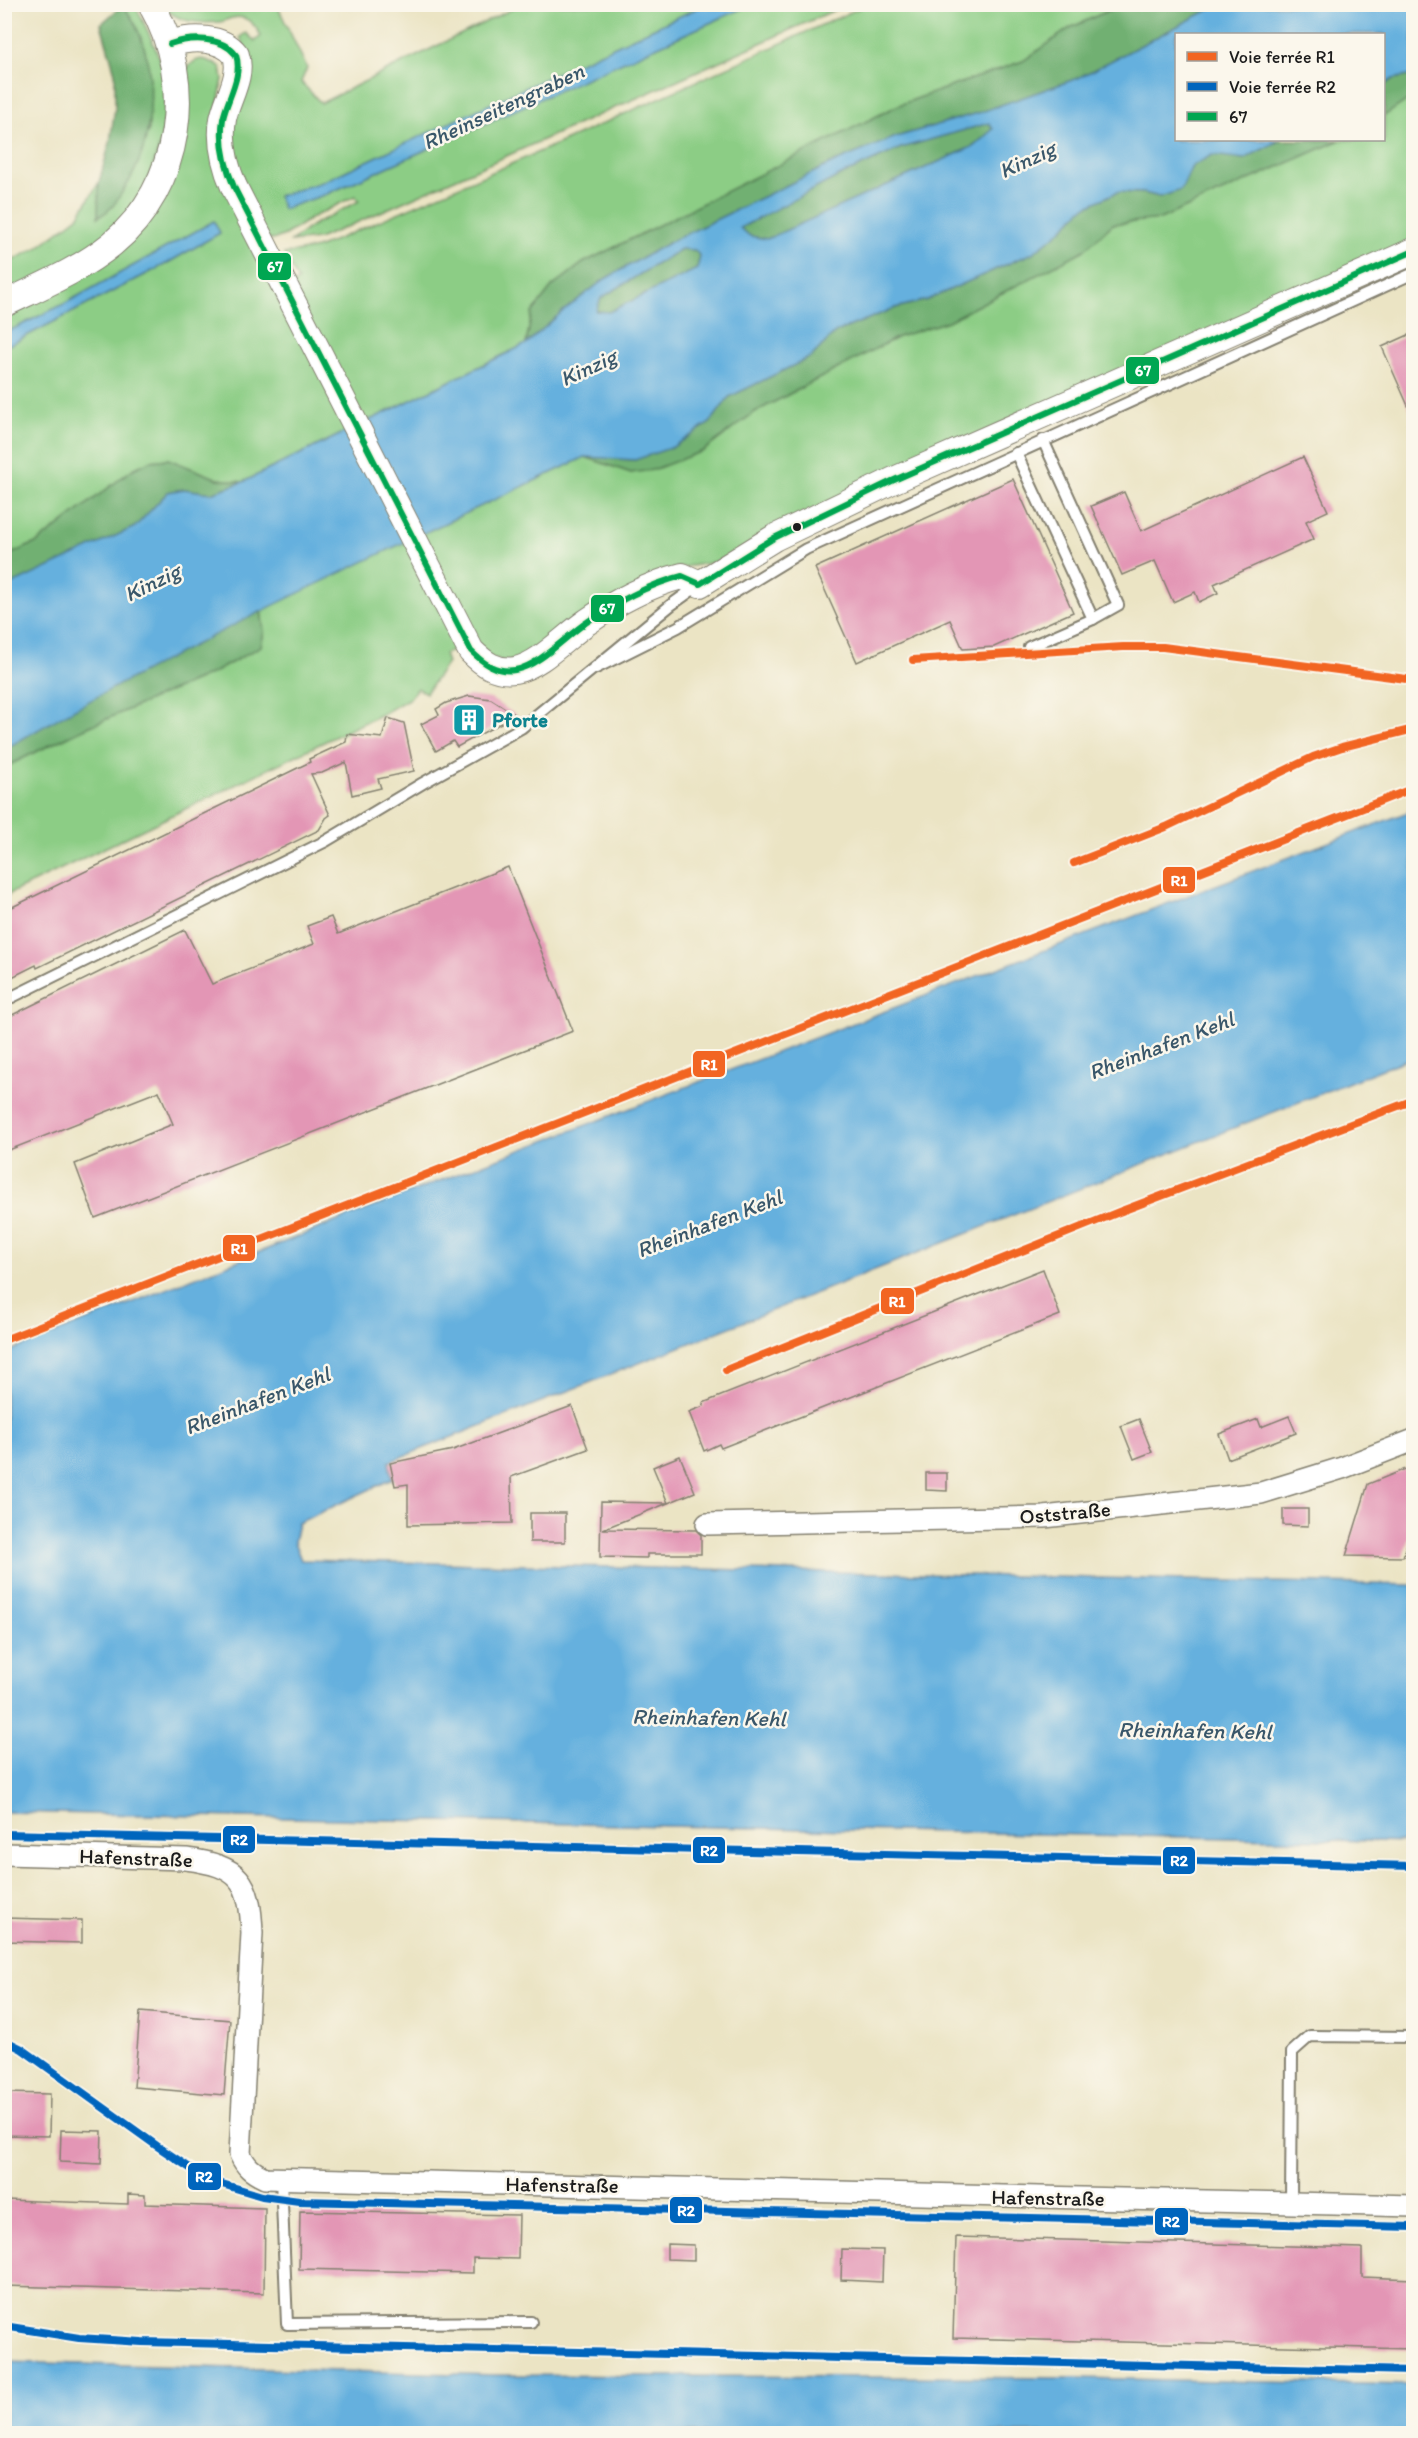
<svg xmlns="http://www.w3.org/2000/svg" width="1418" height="2438" font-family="Itim,sans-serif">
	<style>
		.green { fill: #8ccd85; stroke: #547450; stroke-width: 1.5 }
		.forest { fill: #71b072; stroke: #466647; stroke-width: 1.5 }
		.water { fill: #65b0de; stroke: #40667d; stroke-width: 1.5; fill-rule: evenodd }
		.building { fill: #e396b5 }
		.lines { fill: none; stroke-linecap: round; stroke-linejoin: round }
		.service-casing { stroke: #848070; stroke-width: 14 }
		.minor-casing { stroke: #848070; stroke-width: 24 }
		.tertiary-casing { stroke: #848070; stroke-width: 28 }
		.service { stroke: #fff; stroke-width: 10 }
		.minor { stroke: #fff; stroke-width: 21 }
		.tertiary { stroke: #fff; stroke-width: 26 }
		.bus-1-casing { stroke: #fbf7ec; stroke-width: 10 }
		.bus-1 { stroke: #00a651; stroke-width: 6 }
		.rail-1-casing { stroke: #fbf7ec; stroke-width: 12 }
		.rail-2-casing { stroke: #fbf7ec; stroke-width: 12 }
		.rail-1 { stroke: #f26522; stroke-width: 8 }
		.rail-2 { stroke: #0065bd; stroke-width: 8 }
		.bus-dot { fill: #1c1c1c; stroke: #fbf7ec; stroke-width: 2 }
		.labels { text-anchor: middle; stroke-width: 5; stroke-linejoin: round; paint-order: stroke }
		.culture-label { font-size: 21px; font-weight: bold; fill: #0d838f; stroke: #fbf7ec; text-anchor: start }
		.street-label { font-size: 21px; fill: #1c1c1c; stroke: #fbf7ec }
		.water-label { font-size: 22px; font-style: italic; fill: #39576a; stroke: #fbf7ec }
		.line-badge { stroke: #fbf7ec; stroke-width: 2 }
		.badge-label { font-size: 16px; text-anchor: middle; font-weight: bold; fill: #fff }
	</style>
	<rect width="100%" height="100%" fill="#fbf7ec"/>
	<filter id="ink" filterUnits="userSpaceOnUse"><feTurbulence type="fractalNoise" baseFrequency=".0167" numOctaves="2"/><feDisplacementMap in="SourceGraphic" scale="12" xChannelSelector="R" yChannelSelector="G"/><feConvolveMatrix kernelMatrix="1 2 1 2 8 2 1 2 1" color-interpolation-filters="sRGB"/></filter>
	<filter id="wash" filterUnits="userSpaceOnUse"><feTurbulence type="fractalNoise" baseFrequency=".008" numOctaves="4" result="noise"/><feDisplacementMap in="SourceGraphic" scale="24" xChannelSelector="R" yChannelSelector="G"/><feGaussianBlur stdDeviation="1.35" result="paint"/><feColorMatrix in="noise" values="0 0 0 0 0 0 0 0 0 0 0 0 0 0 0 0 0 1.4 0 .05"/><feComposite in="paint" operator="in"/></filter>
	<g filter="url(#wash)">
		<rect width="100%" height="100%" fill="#ebe4c4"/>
		<g class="green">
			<path d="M123 5H135C145 25 156 45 162 67 171 107 161 166 139 200 130 213 109 232 97 242 70 264 35 278 5 293V264L37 248 78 217 99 182 98 216 149 130V74L137 28Z"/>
			<path d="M163 5H184L189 10 277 5 307 68 301 82 321 103 520 5H704L322 182 278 196 284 208 327 194 750 5H846L349 226 318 239 291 242 311 226 359 201 355 196 315 216 285 235 273 240 265 238 231 146 246 50 240 37 246 33 255 41 261 36C255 25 247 14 232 18 227 19 223 22 219 22 199 24 174 22 163 5Z"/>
			<path d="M866 5H1121L1070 28 1023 61 899 105 583 263 552 287 532 313 526 344 243 482 218 479 168 459 150 461 133 469 38 542 5 557V347L164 265 220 233 214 221 64 304 5 333V314L126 244 184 73C195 55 205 56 221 68L223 79 212 135 277 292 298 281 284 254 317 248 564 141Z"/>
			<path d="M1413 96V240L717 562 678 568 533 653 508 662 457 649 444 654 447 663 426 693 417 688 410 698 384 713 5 896V767L81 730 215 672 261 646 264 632 261 610 585 457 631 473 703 451 755 412 898 337 948 321 1083 251 1113 224 1160 219 1340 140H1384V116Z"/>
		</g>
		<g class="forest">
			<path d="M123 5C127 12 134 20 137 28 159 77 154 144 125 188 116 201 113 210 98 217L99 182 110 142 115 107V73L101 24Z"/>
			<path d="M1121 5H1218L1078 78 981 112 896 137 835 162 672 241 605 279 562 312 526 344 532 313 552 287 583 263 899 105 1023 61 1070 28Z"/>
			<path d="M1413 75V96L1384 116V85L1393 79Z"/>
			<path d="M989 123 993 130 974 146 767 239 750 236 740 228 837 177 901 148Z"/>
			<path d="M1280 140H1340L1160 219 1113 224 1083 251 948 321 898 337 755 412 703 451 653 470 631 473 585 457 635 460 710 423 729 397 811 357 836 332 895 308 927 300 1032 253 1056 235 1083 208 1117 192 1144 193 1160 197 1181 190 1192 166 1212 154 1244 159Z"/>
			<path d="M681 249 695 250 700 256 697 269 609 312 595 311 601 298Z"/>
			<path d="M168 459 218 479 243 482 211 493 184 489 168 492 135 527 5 588 4 557 38 542 133 469 150 461Z"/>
			<path d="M261 610 264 632 261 646 215 672 81 730 5 767V749L86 701Z"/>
		</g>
		<g class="water">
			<path d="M704 5H750L327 194 283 209 278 196 322 182Z"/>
			<path d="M1218 5H1413V75L1393 79 1384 85V34H1176V140H1280L1244 159 1212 155 1192 166 1181 190 1160 197 1144 193 1117 192 1083 208 1056 235 1032 253 927 300 895 308 836 332 811 357 729 397 710 423 673 447 635 460 585 457C389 550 191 639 5 749L4 588 135 527 168 492 184 489 211 493 243 482 526 344 562 312 605 279 672 241 835 162 896 137 981 112 1078 78ZM989 123 993 129 974 146 767 239 750 236 740 228 837 177 901 148ZM681 249 695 250 700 257 697 269 609 312 596 311 601 298Z"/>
			<path d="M214 221 220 233 164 265 5 347V333L64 304Z"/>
			<path d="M1413 810V1057L389 1462 392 1479 298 1523 294 1542 301 1560 1413 1585V1842L5 1812V1353L413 1191Z"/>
			<path d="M5 2362 497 2375 1079 2378 1413 2385V2433H5Z"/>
		</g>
		<g id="blocks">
			<g class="building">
				<path d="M1413 333V417L1382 347Z"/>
				<path d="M1303 457 1328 511 1306 521 1314 539 1214 584 1218 593 1199 602 1195 592 1173 602 1155 561 1122 575 1091 506 1124 492 1141 531Z"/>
				<path d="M1013 479 1073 612 994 647 963 649 950 620 857 662 815 568Z"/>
				<path d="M469 696 491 699 516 715 457 747 453 741 436 751 421 724 439 715 436 709 446 703Z"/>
				<path d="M388 718 404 723 414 771 378 779 381 788 352 795 346 762 322 773 311 774 330 815 326 818 319 830 37 968 36 965 4 981V911L310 762 309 759 346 742 347 734 382 738Z"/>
				<path d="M508 867 573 1031 95 1218 75 1164 173 1124 159 1091 4 1152V1019L185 930 212 984 314 944 307 926 331 917 338 934Z"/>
				<path d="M1043 1269 1060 1315 721 1448 719 1444 704 1451 689 1412 704 1406 703 1403Z"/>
				<path d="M572 1406 588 1449 511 1477 512 1523 408 1525V1484L395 1486 390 1463 453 1450Z"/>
				<path d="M1289 1416 1296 1433 1228 1459 1219 1434 1258 1419 1261 1427Z"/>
				<path d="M1139 1419 1152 1452 1134 1459 1121 1426Z"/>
				<path d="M680 1456 695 1492 668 1503 653 1467Z"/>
				<path d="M1413 1466V1524L1403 1557 1346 1556 1368 1484Z"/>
				<path d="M926 1473H947V1491L926 1490Z"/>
				<path d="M601 1502 668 1503 603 1529 696 1530 701 1535V1554H647V1558L600 1557Z"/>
				<path d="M1283 1509H1308V1526L1283 1525Z"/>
				<rect x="530" y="1513" width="35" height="29"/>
				<path d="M4 1918 82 1920V1943L4 1941Z"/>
				<path d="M140 2012 230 2020 224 2095 134 2087Z"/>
				<path d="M4 2093 50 2094 49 2136 4 2135Z"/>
				<path d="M61 2130 102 2131 101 2164 60 2162Z"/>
				<path d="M128 2194 145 2195V2204L265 2208 264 2293 4 2286V2200L128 2204Z"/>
				<path d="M300 2211 519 2215 518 2259 473 2258V2273L299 2269Z"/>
				<path d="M956 2237 1362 2248V2277L1413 2279V2349L953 2338Z"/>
				<path d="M667 2244 694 2245V2260L667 2259Z"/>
				<path d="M842 2249 883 2250 882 2282 841 2280Z"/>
			</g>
		</g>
	</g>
	<g filter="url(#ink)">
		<use href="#blocks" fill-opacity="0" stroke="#848070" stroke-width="1.5"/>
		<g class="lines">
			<defs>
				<g id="service">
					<path d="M1016 453 1093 619"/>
					<path d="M1029 647 1093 619 1118 605 1043 440"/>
					<path d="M596 668 678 627 806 549 1414 273"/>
					<path d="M4 1001 326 841 423 783 521 728 671 605 699 585"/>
					<path d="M281 2178 287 2324 531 2322"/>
					<path d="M1291 2204 1292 2052 1310 2036 1414 2037"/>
				</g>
				<g id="minor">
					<path d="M707 1524 1044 1517 1261 1493 1342 1468 1414 1440"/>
					<path d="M4 1854 186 1859C240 1866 250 1880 252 1933L240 2154C246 2167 252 2172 265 2178L1414 2206"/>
				</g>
				<g id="tertiary">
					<path d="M170 44C191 37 222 36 236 55 243 76 227 99 223 119 219 143 225 166 234 187L471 651C483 663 496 673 515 670 539 666 566 636 587 622 614 603 650 584 682 576L700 584 774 538 892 481 1414 251"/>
					<path d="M4 304C41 286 80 270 112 244 182 186 196 82 151 4"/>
				</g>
			</defs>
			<use href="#service" class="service-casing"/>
			<use href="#minor" class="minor-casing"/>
			<use href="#tertiary" class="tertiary-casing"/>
			<use href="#service" class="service"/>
			<use href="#minor" class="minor"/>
			<use href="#tertiary" class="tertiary"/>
			<defs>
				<path id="bus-1" d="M170 44C191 37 222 36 236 55 243 76 227 99 223 119 219 143 225 166 234 187L471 651C483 663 496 673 515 670 539 666 566 636 587 622 614 603 650 584 682 576L700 584 774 538 892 481 1414 251"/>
			</defs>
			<use href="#bus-1" class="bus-1-casing"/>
			<use href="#bus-1" class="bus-1"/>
			<defs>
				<g id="rail-1">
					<path d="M913 660 1123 647H1163L1414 680"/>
					<path d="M1074 863 1166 827 1313 757 1342 747 1414 729"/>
					<path d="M4 1340 1414 788"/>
					<path d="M726 1370 1119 1212 1414 1100"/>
				</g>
				<g id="rail-2">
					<path d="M4 1834 1414 1866"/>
					<path d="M4 2040 22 2049 157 2146 199 2174 222 2184 262 2196 299 2201 1414 2227"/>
					<path d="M4 2326 79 2338 142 2342 1414 2371"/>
				</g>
			</defs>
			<use href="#rail-1" class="rail-1-casing"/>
			<use href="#rail-2" class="rail-2-casing"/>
			<use href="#rail-1" class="rail-1"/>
			<use href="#rail-2" class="rail-2"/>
		</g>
	</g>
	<defs>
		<symbol id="building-square" viewBox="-11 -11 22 22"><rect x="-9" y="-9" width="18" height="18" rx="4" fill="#0f9aa8" stroke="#fbf7ec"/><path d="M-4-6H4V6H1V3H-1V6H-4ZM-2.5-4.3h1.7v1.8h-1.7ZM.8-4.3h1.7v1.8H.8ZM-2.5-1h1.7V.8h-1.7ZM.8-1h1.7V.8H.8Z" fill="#fff"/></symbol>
	</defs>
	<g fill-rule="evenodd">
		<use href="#building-square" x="450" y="701" width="38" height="38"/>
	</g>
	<circle class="bus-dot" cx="797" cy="527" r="5"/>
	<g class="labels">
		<g class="culture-label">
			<text x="492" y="727">Pforte</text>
		</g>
		<g class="street-label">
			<text transform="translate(1065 1513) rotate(-5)" y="7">Oststraße</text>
			<text transform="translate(136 1858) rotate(2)" y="7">Hafenstraße</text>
			<text transform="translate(562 2185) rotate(1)" y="7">Hafenstraße</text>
			<text transform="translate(1048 2198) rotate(1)" y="7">Hafenstraße</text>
		</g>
		<g class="water-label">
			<text transform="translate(503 106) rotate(-25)" y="8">Rheinseitengraben</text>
			<text transform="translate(1027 159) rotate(-25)" y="8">Kinzig</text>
			<text transform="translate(588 367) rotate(-25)" y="8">Kinzig</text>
			<text transform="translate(152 582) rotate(-26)" y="8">Kinzig</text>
			<text transform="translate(1161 1045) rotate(-21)" y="8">Rheinhafen Kehl</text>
			<text transform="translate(709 1223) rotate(-21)" y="8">Rheinhafen Kehl</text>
			<text transform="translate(257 1400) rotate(-21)" y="8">Rheinhafen Kehl</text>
			<text transform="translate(709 1717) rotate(1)" y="8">Rheinhafen Kehl</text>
			<text transform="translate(1195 1730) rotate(1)" y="8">Rheinhafen Kehl</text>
		</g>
	</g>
	<g class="line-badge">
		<rect x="257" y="252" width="35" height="29" rx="6" fill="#00a651"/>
		<rect x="1125" y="356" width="35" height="29" rx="6" fill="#00a651"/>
		<rect x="590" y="594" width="35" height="29" rx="6" fill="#00a651"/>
		<rect x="1162" y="866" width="34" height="28" rx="6" fill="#f26522"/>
		<rect x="692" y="1050" width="34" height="28" rx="6" fill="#f26522"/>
		<rect x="222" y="1234" width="34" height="28" rx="6" fill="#f26522"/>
		<rect x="880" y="1287" width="35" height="28" rx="6" fill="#f26522"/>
		<rect x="222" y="1825" width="34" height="29" rx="6" fill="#0065bd"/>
		<rect x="692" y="1836" width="34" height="28" rx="6" fill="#0065bd"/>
		<rect x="1162" y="1846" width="34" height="29" rx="6" fill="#0065bd"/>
		<rect x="187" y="2162" width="35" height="29" rx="6" fill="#0065bd"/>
		<rect x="669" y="2196" width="34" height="28" rx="6" fill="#0065bd"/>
		<rect x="1154" y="2207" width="35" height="29" rx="6" fill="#0065bd"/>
	</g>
	<g class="badge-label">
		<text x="275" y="272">67</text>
		<text x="1143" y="376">67</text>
		<text x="607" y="614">67</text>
		<text x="1179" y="886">R1</text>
		<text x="709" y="1070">R1</text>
		<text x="239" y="1254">R1</text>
		<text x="897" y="1307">R1</text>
		<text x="239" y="1845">R2</text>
		<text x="709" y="1856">R2</text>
		<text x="1179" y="1866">R2</text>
		<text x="204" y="2182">R2</text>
		<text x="686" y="2216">R2</text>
		<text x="1171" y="2227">R2</text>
	</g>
	<rect width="1418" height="2438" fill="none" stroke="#fbf7ec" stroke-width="24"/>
	<rect x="1175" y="33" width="210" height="108" fill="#fbf7ec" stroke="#a29f99" stroke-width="1.5"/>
	<rect x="1187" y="52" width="30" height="9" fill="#f26522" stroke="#a29f99" stroke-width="1.5"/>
	<text x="1229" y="63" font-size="18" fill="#1c1c1c">Voie ferrée R1</text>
	<rect x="1187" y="82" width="30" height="9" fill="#0065bd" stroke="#a29f99" stroke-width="1.5"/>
	<text x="1229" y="93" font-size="18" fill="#1c1c1c">Voie ferrée R2</text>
	<rect x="1187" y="112" width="30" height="9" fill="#00a651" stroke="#a29f99" stroke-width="1.5"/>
	<text x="1229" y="123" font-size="18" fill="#1c1c1c">67</text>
</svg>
